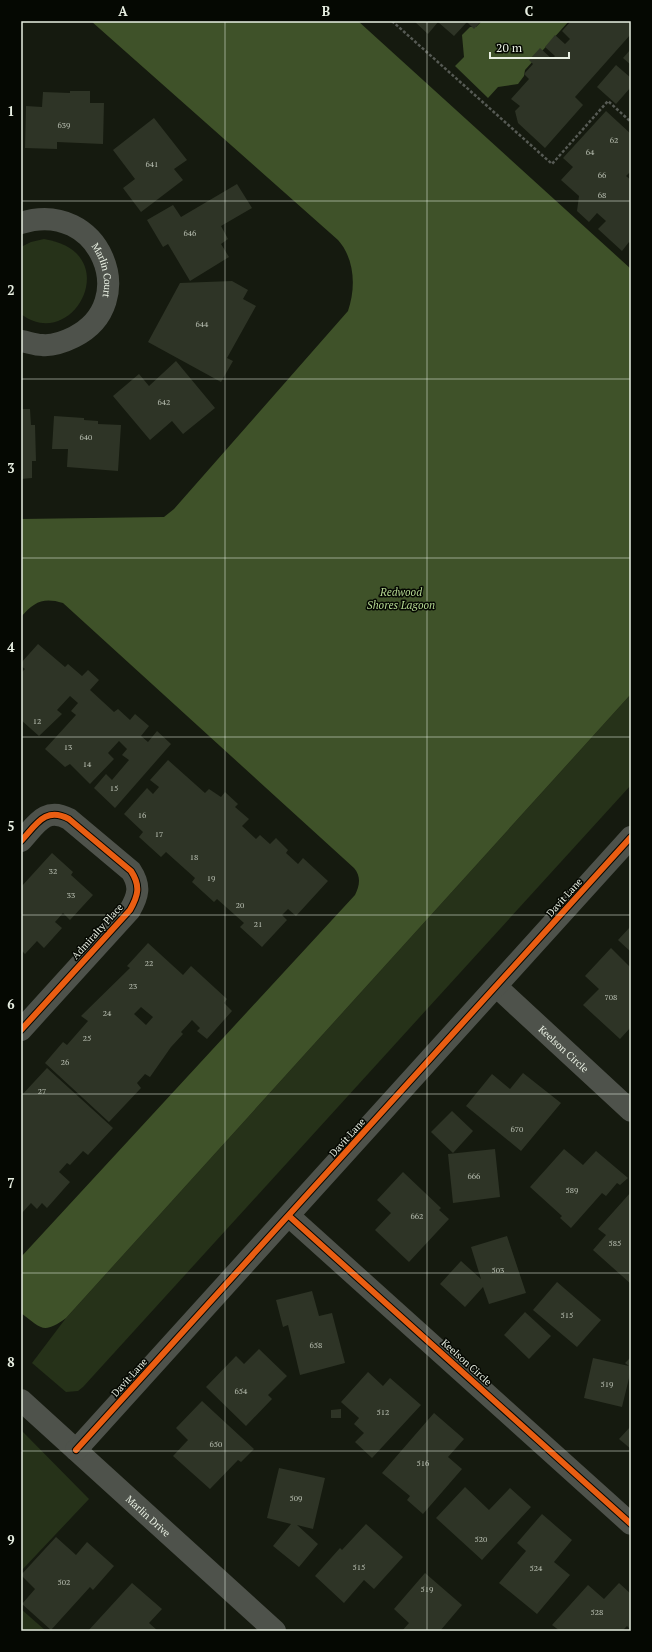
<svg xmlns="http://www.w3.org/2000/svg" width="652" height="1652" font-family="'PT Serif',serif">
	<style>
		.green { fill: #263219 }
		.water { fill: #3f5229 }
		.building { fill: #2e3426; fill-rule: evenodd }
		.lines { fill: none; stroke-linecap: round; stroke-linejoin: round }
		.path { stroke: #565a54; stroke-width: 2.5; stroke-dasharray: 3 2; stroke-linecap: butt }
		.minor { stroke: #4e524b; stroke-width: 22 }
		.cycleway-casing { stroke: #050802; stroke-width: 8 }
		.cycleway { stroke: #e95d12; stroke-width: 6 }
		.grid { fill: none; stroke: #e8efe2; stroke-width: 1; stroke-opacity: 0.55 }
		.labels { text-anchor: middle; stroke-width: 3; stroke-linejoin: round; paint-order: stroke }
		.number-label { font-size: 8px; fill: #bac0b3 }
		.street-label { font-size: 10px; fill: #e8efe2; stroke: #050802 }
		.water-label { font-size: 11px; font-style: italic; fill: #b3d690; stroke: #050802 }
		.neatline { fill: none; stroke: #e8efe2; stroke-width: 1.5 }
		.grid-label { font-size: 13px; text-anchor: middle; font-weight: bold; fill: #e8efe2 }
	</style>
	<rect width="100%" height="100%" fill="#151a0f"/>
	<g class="green">
		<path d="M44 239C127 252 73 354 21 314V247L31 242Z"/>
		<path d="M631 694V785L83 1387 78 1391 66 1392 32 1363 66 1318Z"/>
		<path d="M21 1430 89 1499 21 1571Z"/>
		<path d="M21 1609 46 1631H21Z"/>
	</g>
	<g class="water">
		<path d="M91 21H358L631 269V694L66 1318C43 1335 41 1328 21 1313V1257L355 895C360 885 361 876 354 868L63 603C43 597 34 602 21 617V519L164 517 174 509 348 311C356 288 355 259 338 240Z"/>
		<path d="M482 21H569L525 70 524 76 518 84 498 87 488 98 455 66 464 57 462 35 470 27H476Z"/>
	</g>
	<g class="building">
		<path d="M414 21H481L474 29 467 22 454 36 438 22 428 34Z"/>
		<path d="M571 21H631V34L575 97 583 105 545 148 518 123 515 111 520 106 511 99 529 79 524 74 533 64 529 60 540 48 552 59 555 56 545 47 555 35 565 44 570 39 562 31Z"/>
		<path d="M631 49V65L623 58Z"/>
		<path d="M616 65 631 78V87L616 104 597 87Z"/>
		<path d="M70 91H90V103H104L103 144 57 142V149L25 148 26 106 42 107 43 92 70 93Z"/>
		<path d="M606 111 631 134V171L626 176 631 180V244L629 242 622 251 598 229 606 221 597 213 589 222 577 211 579 196 561 180 573 167 563 158Z"/>
		<path d="M154 118 187 160 174 169 183 180 141 212 123 188 135 179 113 150Z"/>
		<path d="M237 184 252 208 221 226 228 239 221 244 229 257 190 281 168 244 163 247 147 220 173 205 181 217Z"/>
		<path d="M232 281 248 290 243 299 256 306 227 358 233 361 221 382 148 342 180 283Z"/>
		<path d="M176 361 215 408 183 434 172 421 150 440 113 396 139 374 149 386Z"/>
		<path d="M21 409H30L31 425H35L36 461H32V478L21 479Z"/>
		<path d="M54 416 84 418V420L98 421V424L121 425 118 471 67 467 68 449H52Z"/>
		<path d="M38 644 65 667 68 664 82 676 88 670 99 680 90 690 114 712 118 709 130 720 135 714 149 726 141 736 148 742 157 731 171 744 115 808 94 788 106 774 112 780 129 760 122 755 127 749 119 741 108 753 114 759 90 784 70 764 65 767 45 749 76 715 71 711 78 703 70 696 57 710 62 714 39 736 21 720V673L25 669 21 666V663Z"/>
		<path d="M168 760 205 793 209 789 221 797 225 792 238 804 235 807 249 819 242 826 256 839 260 835 270 844 276 838 288 850 286 853 298 864 303 858 328 881 296 916 288 909 282 915 287 920 262 947 240 927 244 923 217 899 214 902 192 882 195 878 166 852 161 857 139 837 143 832 124 814 147 788 153 794 159 787 150 780Z"/>
		<path d="M52 853 73 872 71 875 93 895 70 920 63 913 55 922 62 928 44 948 37 941 25 954 21 950V887Z"/>
		<path d="M631 926V952L618 940Z"/>
		<path d="M148 943 183 975 191 966 227 999 224 1003 232 1011 207 1039 197 1031 200 1028 192 1020 181 1032 183 1034 171 1047 150 1077 145 1074 137 1083 141 1088 109 1122 45 1063 63 1042 67 1045 88 1021 81 1016 130 968 127 966ZM141 1007 153 1017 146 1025 134 1014Z"/>
		<path d="M611 948 631 968V1027L620 1039 583 1005 599 989 585 976Z"/>
		<path d="M47 1068 113 1128 88 1155 83 1151 70 1165 67 1163 59 1172 70 1182 47 1208 42 1203 37 1209 31 1203 21 1214V1096Z"/>
		<path d="M523 1073 561 1103 521 1151 466 1106 492 1074 510 1089Z"/>
		<path d="M452 1111 473 1131 453 1153 431 1132Z"/>
		<path d="M495 1149 500 1197 453 1203 448 1154Z"/>
		<path d="M564 1149 583 1165 596 1151 628 1178 620 1185 617 1183 606 1196 602 1193 571 1228 560 1218 562 1216 530 1187Z"/>
		<path d="M403 1172 441 1208 439 1210 449 1219 409 1262 375 1230 391 1213 377 1200Z"/>
		<path d="M631 1192V1284L593 1250 606 1235 598 1229Z"/>
		<path d="M507 1236 526 1293 489 1304 483 1287 465 1307 440 1284 461 1261 481 1279 471 1247Z"/>
		<path d="M557 1282 601 1320 577 1347 533 1310Z"/>
		<path d="M312 1291 319 1316 332 1313 345 1363 300 1375 288 1325 283 1327 276 1300Z"/>
		<path d="M525 1312 551 1336 529 1359 504 1335Z"/>
		<path d="M259 1349 287 1376 268 1395 272 1399 246 1426 206 1387 236 1356 244 1364Z"/>
		<path d="M631 1357V1370L622 1407 584 1398 593 1358 629 1366 625 1363Z"/>
		<path d="M368 1372 383 1386 390 1378 421 1405 372 1458 355 1442 364 1433 354 1424 359 1418 341 1402Z"/>
		<path d="M202 1401 254 1449 241 1462 238 1460 210 1489 173 1456 188 1440 176 1428Z"/>
		<path d="M341 1409V1418H331V1410Z"/>
		<path d="M434 1413 464 1439 448 1457 462 1469 423 1514 407 1500 410 1496 382 1473Z"/>
		<path d="M631 1426V1449L619 1439Z"/>
		<path d="M279 1468 325 1478 313 1529 297 1525 318 1544 299 1567 273 1546 291 1524 267 1518Z"/>
		<path d="M465 1487 489 1510 510 1488 531 1507 482 1560 436 1518Z"/>
		<path d="M542 1514 572 1540 554 1562 570 1575 537 1614 499 1583 526 1551 517 1543Z"/>
		<path d="M366 1524 403 1557 374 1589 364 1580 344 1603 315 1576 340 1548 342 1550Z"/>
		<path d="M56 1537 76 1555 87 1542 114 1566 93 1590 90 1587 51 1630 22 1604 35 1589 21 1575Z"/>
		<path d="M425 1573 462 1605 440 1631H402L409 1623 394 1609Z"/>
		<path d="M132 1583 162 1609 149 1623 158 1631H88Z"/>
		<path d="M619 1583 631 1594 630 1629 627 1626 622 1631H560L552 1625 588 1585 604 1599Z"/>
	</g>
	<g class="lines">
		<path class="path" d="M392 21 552 164 608 101 631 122"/>
		<g class="minor">
			<path id="s1" d="M21 223C100 198 142 303 74 337 64 342 53 346 42 345 35 345 28 342 21 341"/>
			<path d="M21 841C36 825 45 806 69 819L131 871C141 886 138 896 130 910L21 1030"/>
			<path id="s2" d="M497 987 631 1111"/>
			<path d="M289 1216 631 1524"/>
			<path id="s3" d="M21 1400 275 1631"/>
			<path d="M76 1450 631 837"/>
		</g>
		<defs>
			<g id="cycleway">
				<path d="M21 841C36 825 45 806 69 819L131 871C141 886 138 896 130 910L21 1030"/>
				<path d="M289 1216 631 1524"/>
				<path d="M76 1450 631 837"/>
			</g>
		</defs>
		<use href="#cycleway" class="cycleway-casing"/>
		<use href="#cycleway" class="cycleway"/>
	</g>
	<path class="grid" d="M225 21V1631M427 21V1631M21 201H631M21 379H631M21 558H631M21 737H631M21 915H631M21 1094H631M21 1273H631M21 1451H631"/>
	<g class="labels">
		<g class="number-label">
			<text x="64" y="128">639</text>
			<text x="614" y="143">62</text>
			<text x="590" y="155">64</text>
			<text x="152" y="167">641</text>
			<text x="602" y="178">66</text>
			<text x="602" y="198">68</text>
			<text x="190" y="236">646</text>
			<text x="202" y="327">644</text>
			<text x="164" y="405">642</text>
			<text x="86" y="440">640</text>
			<text x="37" y="724">12</text>
			<text x="68" y="750">13</text>
			<text x="87" y="767">14</text>
			<text x="114" y="791">15</text>
			<text x="142" y="818">16</text>
			<text x="159" y="837">17</text>
			<text x="194" y="860">18</text>
			<text x="53" y="874">32</text>
			<text x="211" y="881">19</text>
			<text x="71" y="898">33</text>
			<text x="240" y="908">20</text>
			<text x="258" y="927">21</text>
			<text x="149" y="966">22</text>
			<text x="133" y="989">23</text>
			<text x="611" y="1000">708</text>
			<text x="107" y="1016">24</text>
			<text x="87" y="1041">25</text>
			<text x="65" y="1065">26</text>
			<text x="42" y="1094">27</text>
			<text x="517" y="1132">670</text>
			<text x="474" y="1179">666</text>
			<text x="572" y="1193">589</text>
			<text x="417" y="1219">662</text>
			<text x="615" y="1246">585</text>
			<text x="498" y="1273">503</text>
			<text x="567" y="1318">515</text>
			<text x="316" y="1348">658</text>
			<text x="607" y="1387">519</text>
			<text x="241" y="1394">654</text>
			<text x="383" y="1415">512</text>
			<text x="216" y="1447">650</text>
			<text x="423" y="1466">516</text>
			<text x="296" y="1501">509</text>
			<text x="481" y="1542">520</text>
			<text x="359" y="1570">515</text>
			<text x="536" y="1571">524</text>
			<text x="64" y="1585">502</text>
			<text x="427" y="1592">519</text>
			<text x="597" y="1615">528</text>
		</g>
		<g class="street-label">
			<text dy="4" stroke="none"><textPath href="#s1" startOffset="110">Marlin Court</textPath></text>
			<text transform="translate(564 897) rotate(-48)" y="4">Davit Lane</text>
			<text transform="translate(97 931) rotate(-48)" y="4">Admiralty Place</text>
			<text dy="4" stroke="none"><textPath href="#s2" startOffset="91">Keelson Circle</textPath></text>
			<text transform="translate(347 1137) rotate(-48)" y="4">Davit Lane</text>
			<text transform="translate(467 1362) rotate(42)" y="4">Keelson Circle</text>
			<text transform="translate(129 1377) rotate(-48)" y="4">Davit Lane</text>
			<text dy="4" stroke="none"><textPath href="#s3" startOffset="172">Marlin Drive</textPath></text>
		</g>
		<g class="water-label">
			<text x="401" y="596">Redwood<tspan x="401" dy="13">Shores Lagoon</tspan></text>
		</g>
	</g>
	<rect width="652" height="1652" fill="none" stroke="#050802" stroke-width="44"/>
	<path d="M490 52v6h79v-6" fill="none" stroke="#e8efe2" stroke-width="2"/>
	<text x="496" y="52" font-size="12" fill="#e8efe2" stroke="#050802" stroke-width="3" paint-order="stroke">20 m</text>
	<rect x="22" y="22" width="608" height="1608" class="neatline"/>
	<g class="grid-label">
		<text x="123" y="16">A</text>
		<text x="326" y="16">B</text>
		<text x="529" y="16">C</text>
		<text x="11" y="116">1</text>
		<text x="11" y="295">2</text>
		<text x="11" y="473">3</text>
		<text x="11" y="652">4</text>
		<text x="11" y="831">5</text>
		<text x="11" y="1009">6</text>
		<text x="11" y="1188">7</text>
		<text x="11" y="1367">8</text>
		<text x="11" y="1545">9</text>
	</g>
</svg>
